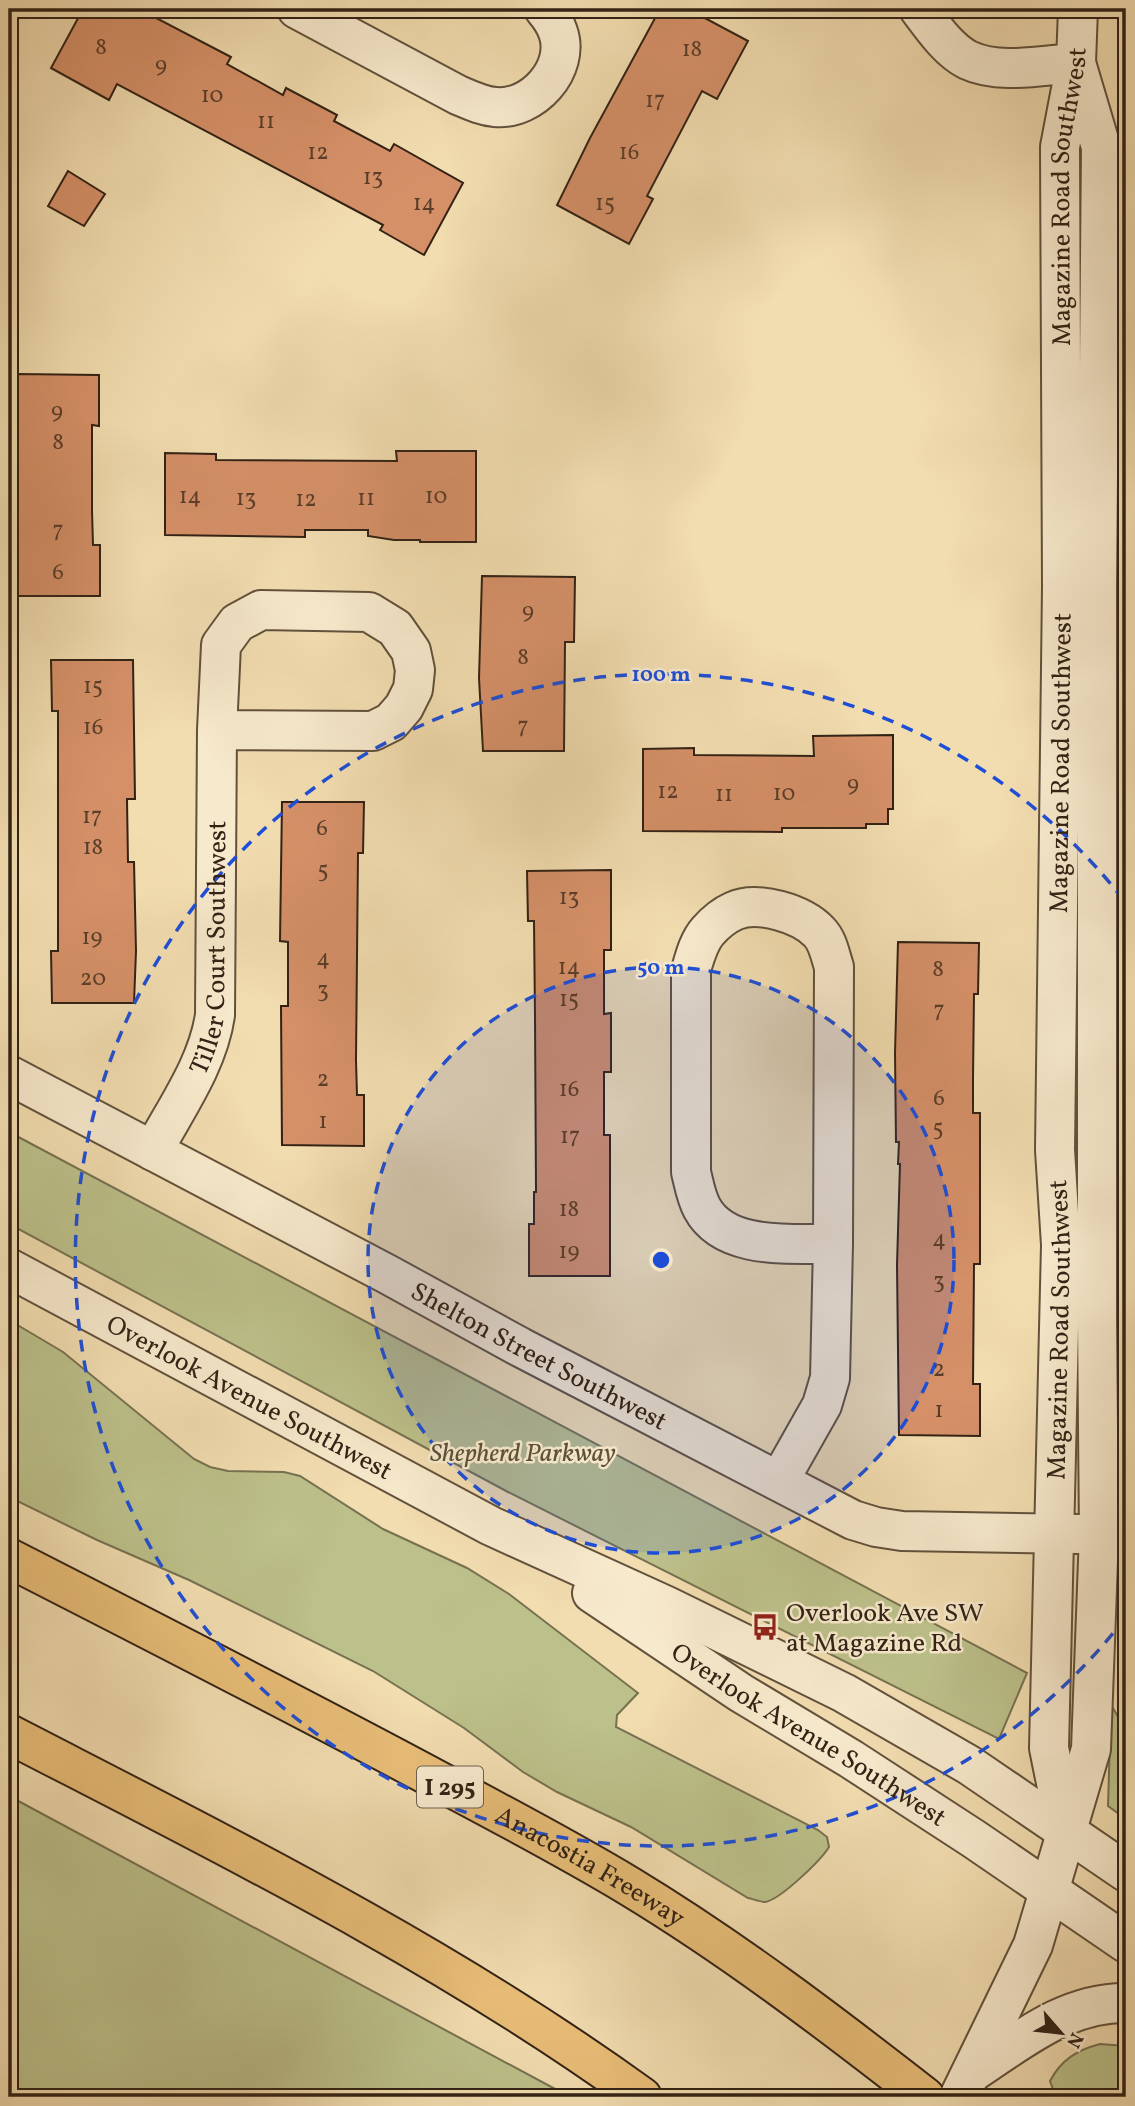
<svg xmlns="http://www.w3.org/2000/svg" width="1135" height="2106" font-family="Vollkorn,serif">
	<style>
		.green { fill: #bcc08a; stroke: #777150; stroke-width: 2 }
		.building { fill: #d59068; stroke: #322215; stroke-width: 2 }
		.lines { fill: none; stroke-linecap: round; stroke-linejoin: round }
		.minor-casing { stroke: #62513c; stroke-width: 42 }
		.highway-casing { stroke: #322215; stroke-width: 42 }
		.minor { stroke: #f7e9cc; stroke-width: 38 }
		.highway { stroke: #e9be78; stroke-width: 38 }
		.ring { fill: none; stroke: #1d4ed8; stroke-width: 3.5; stroke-dasharray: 12 9 }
		.labels { text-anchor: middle; stroke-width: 5; stroke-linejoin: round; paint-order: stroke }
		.number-label { font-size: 23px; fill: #5b3e2a }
		.shield { fill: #f7e9cc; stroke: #6d5e4c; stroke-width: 2 }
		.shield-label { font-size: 24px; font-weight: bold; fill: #322215 }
		.street-label { font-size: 26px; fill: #322215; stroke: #f7e9cc }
		.park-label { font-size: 26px; font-style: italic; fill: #5b5138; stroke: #f7e9cc }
		.poi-label { font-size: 26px; fill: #322215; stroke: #f7e9cc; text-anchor: start }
		.centre { fill: #1d4ed8; stroke: #f7e9cc; stroke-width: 3.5 }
		.ring-label { font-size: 21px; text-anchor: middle; font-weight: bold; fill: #1d4ed8; stroke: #f7e9cc; stroke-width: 5; stroke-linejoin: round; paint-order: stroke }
	</style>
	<rect width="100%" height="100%" fill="#f2ddb0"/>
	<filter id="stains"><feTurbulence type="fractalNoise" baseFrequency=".00286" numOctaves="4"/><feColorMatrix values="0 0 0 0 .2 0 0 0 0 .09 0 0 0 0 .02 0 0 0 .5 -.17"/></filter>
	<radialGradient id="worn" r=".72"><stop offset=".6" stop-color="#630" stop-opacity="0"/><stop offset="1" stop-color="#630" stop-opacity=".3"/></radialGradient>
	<g class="green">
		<path d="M9 1132 1027 1673 999 1739 508 1492 9 1224Z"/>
		<path d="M9 1320 63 1352 194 1459 210 1467 228 1471 284 1472 300 1476 383 1529 467 1568 509 1594 638 1693 617 1715 616 1727 818 1830 827 1837 829 1847C821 1860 780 1900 765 1902 760 1902 753 1899 748 1898L631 1827 557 1792 523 1772 464 1728 373 1671 189 1580 97 1540 9 1497Z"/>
		<path d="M1111 1705 1126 1730V1819L1108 1806Z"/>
		<path d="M9 1796 570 2097H9Z"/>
		<path d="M1100 2044 1126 2046V2097H1060L1054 2092 1050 2081C1061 2060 1077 2050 1100 2044Z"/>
	</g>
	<g class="building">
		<path d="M83 9H139L231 57 227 64 283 95 286 88 337 115 334 121 390 151 394 144 463 183 424 255 380 230 383 225 117 84 109 100 51 68Z"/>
		<path d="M660 9H688L748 41 717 99 702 91 647 196 653 199 629 244 557 205 590 138Z"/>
		<path d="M68 171 105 194 84 226 48 206Z"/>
		<path d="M18 374 99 375V426L92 425V511L93 545H100V596H17L15 484 16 395H18Z"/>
		<path d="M396 451H476V542H420V540H394L368 536V530H305V537L165 535V453L216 454V460L397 461Z"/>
		<path d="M482 576 575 577 574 642H565L564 751H483L479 678Z"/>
		<path d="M51 660H133L135 799H127L128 862H134L136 951 134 1003H52L51 951H58V711H52Z"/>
		<path d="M893 735V809H888V824H866V828H782V832L643 831V749L694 748V755L814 756 813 736Z"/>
		<path d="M282 802H364L363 853H358L356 1060 357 1095H364V1146L282 1145 281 1006H288V942L280 941Z"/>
		<path d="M611 870V950H604V1014L611 1013V1072H604V1135H610V1276H529V1224H534V1192H536L535 1016 534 921H528L527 871Z"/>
		<path d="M898 942 979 943 978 994H974L973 1079V1113H980V1264H974L973 1384H980V1436L899 1435 897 1265 900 1164H898L899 1142H896L895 1053Z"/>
	</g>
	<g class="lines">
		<defs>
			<g id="minor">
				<path d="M297 9 458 95C470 100 482 106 495 107 532 111 571 69 558 32 555 23 550 16 544 9"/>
				<path d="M919 9C932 26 948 50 968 60 1000 75 1042 65 1076 63"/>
				<path id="s1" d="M9 1075 387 1274 520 1347 853 1520 876 1527 902 1531 1079 1534"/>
				<path id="s2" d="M153 1151C176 1108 208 1064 215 1015L217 730 221 645 237 623 261 610 369 612 395 628 411 651 415 670 413 689 404 707 391 722 373 731 217 730"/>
				<path id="s3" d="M9 1268 491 1526 667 1606 844 1693 969 1765 1126 1872"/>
				<path d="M779 1481 822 1405 830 1378 833 1244 834 967C830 955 828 941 819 932 802 914 758 900 734 911 725 915 715 923 708 931 699 941 695 956 691 970V1172C694 1184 696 1197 702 1208 725 1251 792 1243 833 1244"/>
				<path id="s4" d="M592 1593 741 1693 851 1759 974 1839 1126 1943"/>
				<path id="s5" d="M1065 1827 1049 1748 1061 1245 1055 1150 1062 587 1060 147 1076 63 1078 9"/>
				<path d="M973 2072C1020 2041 1067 2002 1126 2003"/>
				<path d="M959 2097 1033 1945 1091 1749 1099 1534 1097 1318V588L1101 147 1076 63"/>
			</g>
			<g id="highway">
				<path id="s6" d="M9 1558C152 1631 295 1704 437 1780 501 1814 566 1848 629 1886 733 1949 830 2023 925 2097"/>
				<path d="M9 1734C224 1845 445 1954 642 2097"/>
			</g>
		</defs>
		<use href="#minor" class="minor-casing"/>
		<use href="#highway" class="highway-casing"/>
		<use href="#minor" class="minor"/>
		<use href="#highway" class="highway"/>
	</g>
	<circle cx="661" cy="1260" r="293" fill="#1d4ed8" fill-opacity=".12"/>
	<g class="ring">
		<circle cx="661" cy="1260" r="293"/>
		<path d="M1126 1617A586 586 0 1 1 1126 903"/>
	</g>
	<defs>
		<symbol id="bus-bare" viewBox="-9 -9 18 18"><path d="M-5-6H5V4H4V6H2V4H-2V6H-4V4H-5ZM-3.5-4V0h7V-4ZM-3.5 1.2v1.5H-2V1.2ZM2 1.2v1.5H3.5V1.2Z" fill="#8f2418" stroke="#f7e9cc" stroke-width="2.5" paint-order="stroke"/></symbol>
	</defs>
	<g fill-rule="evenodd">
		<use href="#bus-bare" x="746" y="1608" width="38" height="38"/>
	</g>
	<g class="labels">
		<g class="number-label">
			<text x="101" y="54">8</text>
			<text x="692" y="56">18</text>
			<text x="161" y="72">9</text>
			<text x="212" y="102">10</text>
			<text x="655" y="107">17</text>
			<text x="266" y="128">11</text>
			<text x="318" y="159">12</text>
			<text x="629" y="159">16</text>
			<text x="373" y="184">13</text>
			<text x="424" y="210">14</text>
			<text x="605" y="210">15</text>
			<text x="57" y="418">9</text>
			<text x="58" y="449">8</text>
			<text x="190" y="503">14</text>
			<text x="436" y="503">10</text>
			<text x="246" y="505">13</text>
			<text x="366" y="505">11</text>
			<text x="306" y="506">12</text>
			<text x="58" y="537">7</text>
			<text x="58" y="579">6</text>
			<text x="528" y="618">9</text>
			<text x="523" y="664">8</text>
			<text x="93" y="693">15</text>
			<text x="523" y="733">7</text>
			<text x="93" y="734">16</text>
			<text x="853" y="791">9</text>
			<text x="668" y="798">12</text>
			<text x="784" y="800">10</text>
			<text x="724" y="801">11</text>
			<text x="92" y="823">17</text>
			<text x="322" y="835">6</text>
			<text x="93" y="854">18</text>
			<text x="323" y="877">5</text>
			<text x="569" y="904">13</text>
			<text x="92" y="944">19</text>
			<text x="323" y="965">4</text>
			<text x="569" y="974">14</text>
			<text x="938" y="976">8</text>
			<text x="93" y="985">20</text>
			<text x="323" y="997">3</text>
			<text x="569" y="1006">15</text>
			<text x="939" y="1017">7</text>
			<text x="323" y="1086">2</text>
			<text x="569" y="1096">16</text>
			<text x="939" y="1105">6</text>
			<text x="323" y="1128">1</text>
			<text x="938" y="1135">5</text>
			<text x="570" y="1143">17</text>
			<text x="569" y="1216">18</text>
			<text x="939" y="1246">4</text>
			<text x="569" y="1258">19</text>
			<text x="939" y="1288">3</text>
			<text x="939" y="1376">2</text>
			<text x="939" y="1417">1</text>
		</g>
		<rect class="shield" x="417" y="1766.5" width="66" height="41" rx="5"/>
		<g class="shield-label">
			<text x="450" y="1795">I 295</text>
		</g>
		<g class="street-label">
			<text dy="9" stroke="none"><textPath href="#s5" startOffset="1633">Magazine Road Southwest</textPath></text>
			<text dy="9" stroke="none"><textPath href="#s5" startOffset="1066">Magazine Road Southwest</textPath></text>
			<text dy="9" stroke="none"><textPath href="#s2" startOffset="217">Tiller Court Southwest</textPath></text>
			<text dy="9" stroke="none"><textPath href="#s5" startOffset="499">Magazine Road Southwest</textPath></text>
			<text dy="9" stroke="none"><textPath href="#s1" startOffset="600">Shelton Street Southwest</textPath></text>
			<text dy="9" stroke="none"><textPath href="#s3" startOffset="273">Overlook Avenue Southwest</textPath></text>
			<text dy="9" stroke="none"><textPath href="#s4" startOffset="259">Overlook Avenue Southwest</textPath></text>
			<text dy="9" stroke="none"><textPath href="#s6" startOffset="658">Anacostia Freeway</textPath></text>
		</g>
		<g class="park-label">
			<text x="523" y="1461">Shepherd Parkway</text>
		</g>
		<g class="poi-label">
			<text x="786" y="1621">Overlook Ave SW<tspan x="786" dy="30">at Magazine Rd</tspan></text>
		</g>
	</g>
	<circle cx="661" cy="1260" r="10" class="centre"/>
	<g class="ring-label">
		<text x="661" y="681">100 m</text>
		<text x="661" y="974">50 m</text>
	</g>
	<rect width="1135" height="2106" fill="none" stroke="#f2ddb0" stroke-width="35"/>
	<rect x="10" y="10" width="1114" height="2085" fill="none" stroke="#322215" stroke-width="3.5"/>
	<rect x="18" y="18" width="1100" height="2071" fill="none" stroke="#322215" stroke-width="2"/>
	<g transform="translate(1061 2033) rotate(118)" stroke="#f7e9cc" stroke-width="5" paint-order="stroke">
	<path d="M0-5L12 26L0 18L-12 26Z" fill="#322215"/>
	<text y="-10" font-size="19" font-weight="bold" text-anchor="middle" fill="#322215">N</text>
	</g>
	<rect width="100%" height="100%" filter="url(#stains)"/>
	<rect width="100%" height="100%" fill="url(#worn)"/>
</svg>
